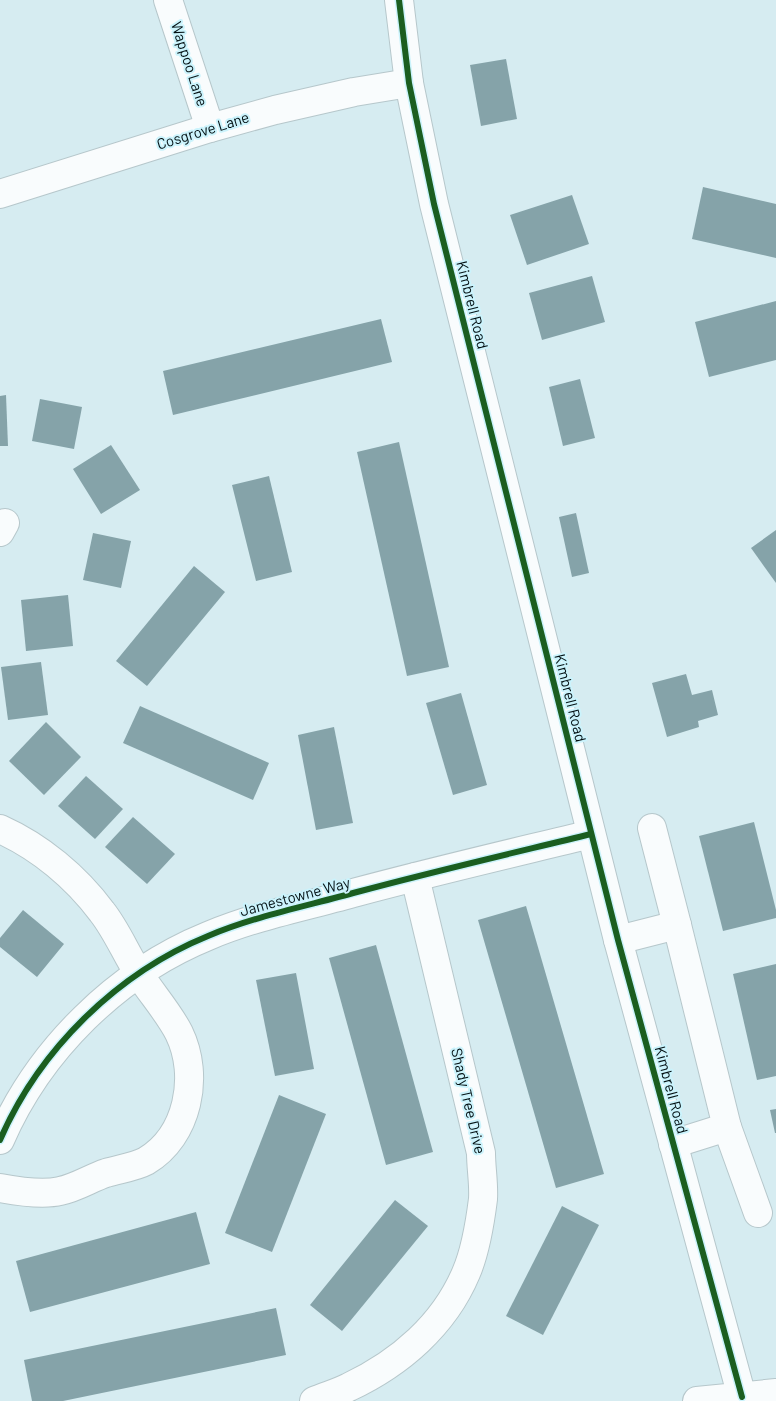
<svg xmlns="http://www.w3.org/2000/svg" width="776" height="1401" font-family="Barlow,sans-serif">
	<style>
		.building { fill: #85a3a9 }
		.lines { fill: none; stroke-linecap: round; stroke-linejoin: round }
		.minor-casing { stroke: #b6c7cb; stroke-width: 30 }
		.major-casing { stroke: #b6c7cb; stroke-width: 30 }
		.minor { stroke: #f9fcfd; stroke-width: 28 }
		.major { stroke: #f9fcfd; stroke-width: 28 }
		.cycleway-casing { stroke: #cbf3fc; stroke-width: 9 }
		.cycleway { stroke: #1b5e20; stroke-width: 6 }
		.labels { text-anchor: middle; stroke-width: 4; stroke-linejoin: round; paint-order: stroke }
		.street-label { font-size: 15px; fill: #020f12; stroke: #cbf3fc }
	</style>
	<rect width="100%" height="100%" fill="#d6ecf1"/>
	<g class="building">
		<path d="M506 59 517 119 481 126 470 65Z"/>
		<path d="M703 187 776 204V258L692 239Z"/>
		<path d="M572 195 589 244 527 265 510 215Z"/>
		<path d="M592 276 605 322 542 340 529 293Z"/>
		<path d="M776 301V360L709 377 695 322Z"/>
		<path d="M381 319 392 362 173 415 163 371Z"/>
		<path d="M580 379 595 438 563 446 549 387Z"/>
		<path d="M6 395 8 446H0V396Z"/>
		<path d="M40 399 82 407 74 449 32 441Z"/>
		<path d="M399 442 449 667 407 676 357 452Z"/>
		<path d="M111 445 140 490 101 514 73 469Z"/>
		<path d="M269 476 292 572 256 581 232 485Z"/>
		<path d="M576 513 589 573 572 577 559 517Z"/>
		<path d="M776 530V583L751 548Z"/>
		<path d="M93 533 131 541 121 588 83 580Z"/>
		<path d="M194 566 225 592 147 686 116 661Z"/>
		<path d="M68 595 73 646 26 651 21 600Z"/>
		<path d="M41 662 48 715 8 720 1 667Z"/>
		<path d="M686 674 692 695 712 690 718 715 698 721 699 727 667 737 652 683Z"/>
		<path d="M461 693 487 785 453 795 426 703Z"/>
		<path d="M140 706 269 763 253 800 123 743Z"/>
		<path d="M46 722 81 757 44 795 9 761Z"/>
		<path d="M334 727 353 823 316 830 298 735Z"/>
		<path d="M86 776 123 809 95 839 58 806Z"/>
		<path d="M133 817 175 854 147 884 105 847Z"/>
		<path d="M754 822 776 910V918L723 931 699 836Z"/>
		<path d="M526 906 604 1174 556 1188 478 920Z"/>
		<path d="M23 910 64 944 37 977 0 947V938Z"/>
		<path d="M376 945 433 1152 386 1165 329 958Z"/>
		<path d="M776 964V1076L757 1080 733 974Z"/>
		<path d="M296 973 314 1069 275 1076 256 980Z"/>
		<path d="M279 1095 326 1114 272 1252 225 1233Z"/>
		<path d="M776 1109V1133H775L770 1110Z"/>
		<path d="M395 1200 428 1226 342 1331 310 1305Z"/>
		<path d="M562 1206 599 1225 543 1335 506 1316Z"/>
		<path d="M196 1212 210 1264 30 1312 16 1261Z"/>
		<path d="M276 1308 286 1355 63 1401H32L24 1360Z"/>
	</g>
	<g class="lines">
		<defs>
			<g id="minor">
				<path d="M168 0 210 128"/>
				<path d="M399 0 409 83 434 204 618 940 742 1397"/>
				<path d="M0 194 210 128 275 110 354 92 409 83"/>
				<path d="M0 532 5 523"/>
				<path d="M0 829C40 847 76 877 102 912 117 931 126 954 139 974 151 993 169 1013 179 1033 200 1076 188 1136 146 1161 135 1167 119 1169 106 1173 91 1178 76 1188 60 1191 44 1195 16 1191 0 1188"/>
				<path d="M618 940 677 925 652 828"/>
				<path d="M727 1127 758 1213"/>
				<path d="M0 1140C39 1050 117 973 208 936 255 916 307 906 357 892 435 871 513 853 591 834"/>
				<path d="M673 1144 727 1127 677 925"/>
				<path d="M314 1401C325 1396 338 1393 349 1387 400 1363 444 1325 466 1273 476 1250 480 1223 483 1199 484 1184 481 1168 481 1153L415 877"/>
			</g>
			<path id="major" d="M697 1401 776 1393"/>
		</defs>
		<use href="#minor" class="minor-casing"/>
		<use href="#major" class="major-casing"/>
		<use href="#minor" class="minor"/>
		<use href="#major" class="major"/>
		<defs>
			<g id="cycleway">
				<path d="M399 0 409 83 434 204 618 940 742 1397"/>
				<path d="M0 1140C39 1050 117 973 208 936 255 916 307 906 357 892 435 871 513 853 591 834"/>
			</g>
		</defs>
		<use href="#cycleway" class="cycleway-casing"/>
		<use href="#cycleway" class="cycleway"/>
	</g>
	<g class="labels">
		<g class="street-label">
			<text transform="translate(189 64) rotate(72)" y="5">Wappoo Lane</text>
			<text transform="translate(203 131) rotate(-17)" y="5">Cosgrove Lane</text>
			<text transform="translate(472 305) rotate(76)" y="5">Kimbrell Road</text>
			<text transform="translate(570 698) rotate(76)" y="5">Kimbrell Road</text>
			<text transform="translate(295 897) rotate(-15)" y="5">Jamestowne Way</text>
			<text transform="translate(671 1090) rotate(75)" y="5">Kimbrell Road</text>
			<text transform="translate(468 1101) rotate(77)" y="5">Shady Tree Drive</text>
		</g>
	</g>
</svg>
